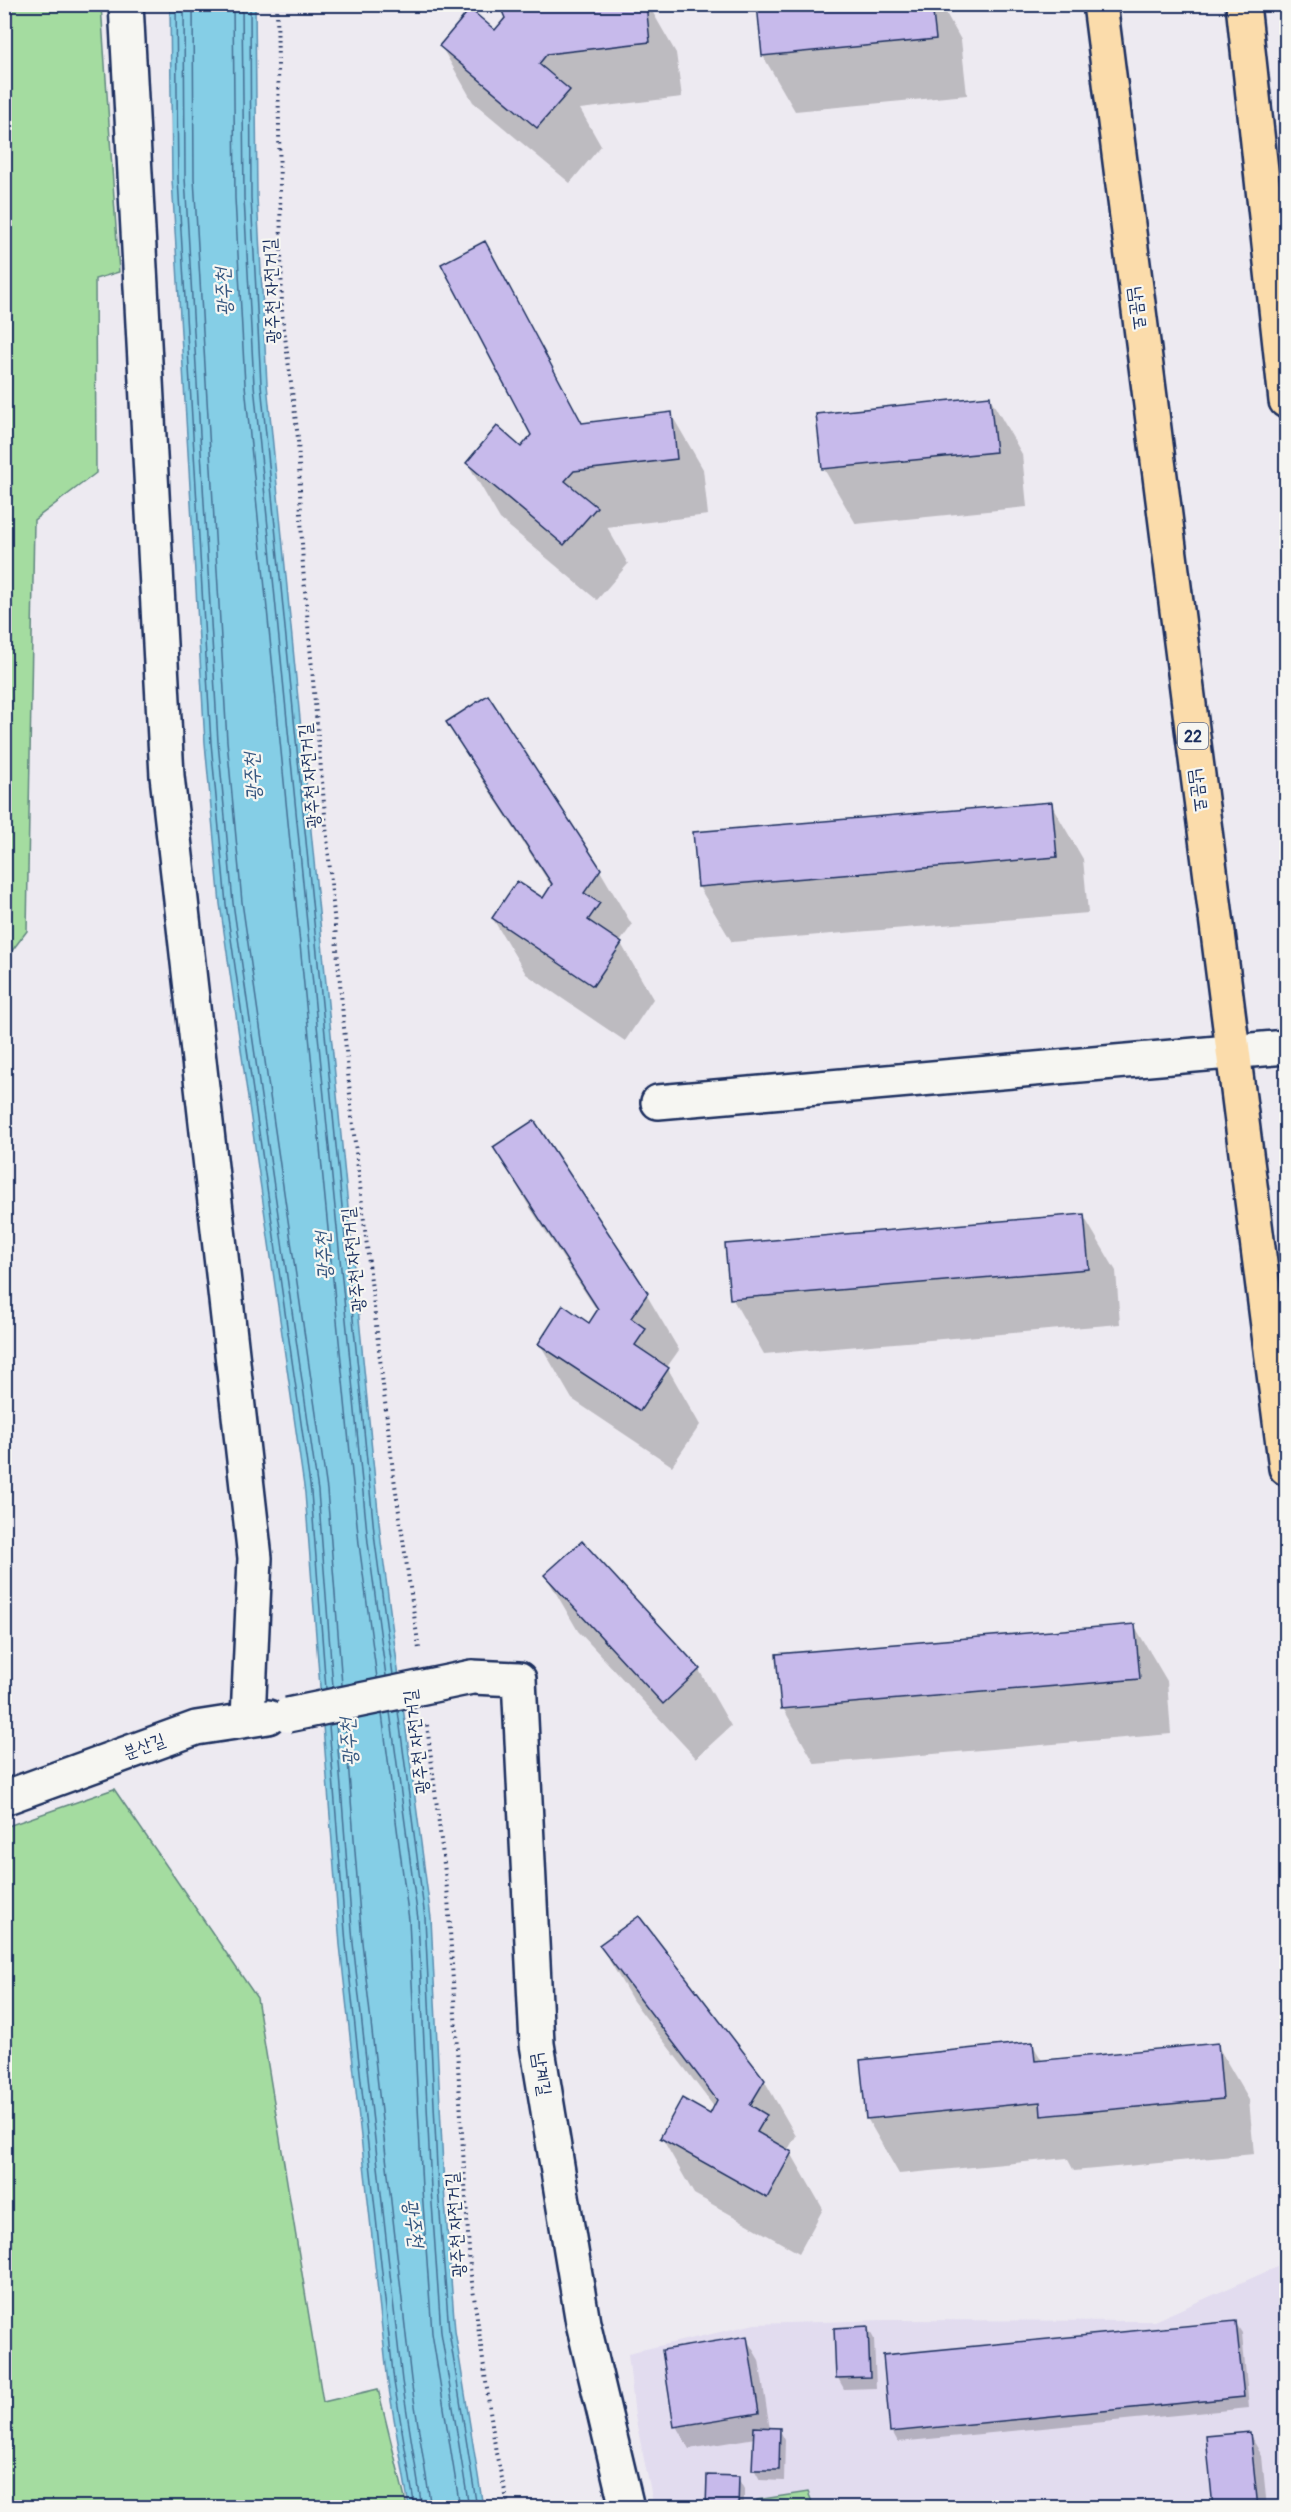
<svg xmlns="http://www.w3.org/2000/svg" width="1291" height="2512" font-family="Pangolin,'Poor Story',sans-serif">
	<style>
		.built { fill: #e2dcef }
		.green { fill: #a4dca0; stroke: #60867f; stroke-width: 1.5 }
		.water { fill: #85cee6; stroke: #5b8eb0; stroke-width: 1.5 }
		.shadow { fill: #0003 }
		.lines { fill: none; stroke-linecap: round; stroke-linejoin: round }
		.shore { stroke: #456f94; stroke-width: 1.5 }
		.building { fill: #c7baeb; stroke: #1b2f5e; stroke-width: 1.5 }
		.minor-casing { stroke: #1b2f5e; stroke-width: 38 }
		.primary-casing { stroke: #1b2f5e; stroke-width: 38 }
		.path { stroke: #1b2f5e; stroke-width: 4; stroke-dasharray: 1.5 4.5; stroke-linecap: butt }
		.minor { stroke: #f6f6f2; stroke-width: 33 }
		.primary { stroke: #fbdcab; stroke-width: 33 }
		.minor-bridge-casing { stroke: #1b2f5e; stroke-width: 38; stroke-linecap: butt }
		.minor-bridge { stroke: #f6f6f2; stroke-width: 33 }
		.labels { text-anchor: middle; stroke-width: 4.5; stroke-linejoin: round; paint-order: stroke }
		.shield { fill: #f6f6f2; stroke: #5d6b8a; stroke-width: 1.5 }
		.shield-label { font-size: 16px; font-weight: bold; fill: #1b2f5e }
		.street-label { font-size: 18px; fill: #1b2f5e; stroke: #f6f6f2 }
		.water-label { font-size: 20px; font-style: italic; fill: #365780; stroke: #f6f6f2 }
	</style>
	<rect width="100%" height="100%" fill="#edeaf1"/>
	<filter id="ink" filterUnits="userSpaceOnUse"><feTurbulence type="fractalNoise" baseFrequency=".0167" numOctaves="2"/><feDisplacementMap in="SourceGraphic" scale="12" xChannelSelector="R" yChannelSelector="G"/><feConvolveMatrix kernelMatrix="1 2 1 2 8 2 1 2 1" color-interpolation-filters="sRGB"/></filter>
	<g filter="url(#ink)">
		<path class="built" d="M1286 2263V2507L814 2508 807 2492 757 2500 756 2507H654L635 2416 628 2353 755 2324 884 2320 1154 2321Z"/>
		<g class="green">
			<path d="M5 4 101 5 119 272 95 279 96 473 34 520 27 931 5 960Z"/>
			<path d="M114 1789 257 1998 323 2402 378 2389 407 2507H5V1827Z"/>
			<path d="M808 2492 814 2507H756L757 2500Z"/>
		</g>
		<path class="water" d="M170 5H255L257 197 267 384 381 1542 431 1918 444 2188 455 2331 483 2507H409L388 2383 340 1945 305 1493 220 904 205 743 172 179Z"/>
		<g class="shadow">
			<path d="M578 4H648L676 53 682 97 580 109 601 146 570 183 473 102 441 46Z"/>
			<path d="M758 4H941L961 40 967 95 795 111 763 56Z"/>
			<path d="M484 243 583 424 671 414 703 469 708 515 607 527 628 564 597 600 500 519 468 464 522 449 533 435Z"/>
			<path d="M990 398 1022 454 1027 507 856 524 824 469Z"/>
			<path d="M448 723 599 869 632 925 620 942 653 999 625 1041 526 974 493 919 544 900 552 887 481 778Z"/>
			<path d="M1051 804 1083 859 1088 913 732 942 699 887Z"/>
			<path d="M495 1147 646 1294 679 1350 667 1367 700 1425 672 1466 572 1399 540 1344 590 1325 598 1312 527 1203Z"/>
			<path d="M1083 1215 1116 1271 1120 1324 764 1354 732 1298Z"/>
			<path d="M582 1543 699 1670 731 1726 696 1758 578 1631 546 1576Z"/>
			<path d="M1134 1625 1167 1681 1171 1734 815 1764 783 1708Z"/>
			<path d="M601 1946 764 2080 796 2136 787 2151 791 2153 823 2209 799 2253 694 2194 662 2138 710 2116 715 2108 633 2001Z"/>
			<path d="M1032 2044 1043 2062 1217 2045 1249 2100 1254 2154 1074 2171 1067 2158 899 2174 867 2118Z"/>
			<path d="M1235 2322 1242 2333 1249 2408 898 2442 892 2431Z"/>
			<path d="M868 2328 874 2339 876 2388 844 2389 838 2378 835 2329Z"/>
			<path d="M746 2338 759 2360 770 2429H779L785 2440 784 2481 760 2480 754 2469 755 2438 689 2449 676 2426Z"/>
			<path d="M1249 2433 1262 2456 1267 2508H1214Z"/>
			<path d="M738 2478 744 2489V2508H708Z"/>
		</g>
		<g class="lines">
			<g class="shore">
				<path d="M176 4 178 179 211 743 226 904 311 1492 326 1689"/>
				<path d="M184 4 185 178 218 742 233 903 318 1491 333 1687"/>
				<path d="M193 4 194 178 227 741 242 902 327 1490 342 1685"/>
				<path d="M233 4 235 198 245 385 359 1544 377 1678"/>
				<path d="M242 4 244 198 254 385 368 1543 386 1676"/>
				<path d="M250 4 251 198 261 384 375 1542 393 1675"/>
				<path d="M398 1711 425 1918 438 2188 449 2331 477 2508"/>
				<path d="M390 1712 418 1919 431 2189 441 2332 469 2508"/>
				<path d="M382 1714 409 1920 422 2189 432 2333 460 2508"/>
				<path d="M345 1722 362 1942 411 2380 431 2508"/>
				<path d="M336 1723 353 1943 402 2381 422 2508"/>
				<path d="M329 1725 346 1944 394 2382 415 2508"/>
			</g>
		</g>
		<g class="building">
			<path d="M499 4H646L650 42 547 54 539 64 570 90 537 128 439 46 470 9 495 30 505 18Z"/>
			<path d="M757 4H932L936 39 762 56Z"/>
			<path d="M485 241 582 423 672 412 677 459 574 471 565 481 597 507 564 545 466 463 497 426 521 447 531 435 441 264Z"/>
			<path d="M990 396 996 452 822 469 816 414Z"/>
			<path d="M488 695 601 869 584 893 600 903 588 920 622 943 593 986 492 918 517 881 543 898 552 884 446 722Z"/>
			<path d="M1052 802 1057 857 698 887 693 832Z"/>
			<path d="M534 1120 648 1293 631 1318 646 1329 635 1345 669 1368 640 1411 538 1344 563 1305 589 1323 598 1309 493 1147Z"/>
			<path d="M1084 1214 1089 1269 730 1299 725 1244Z"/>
			<path d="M582 1541 700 1669 663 1704 544 1575Z"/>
			<path d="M1135 1624 1140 1679 781 1709 776 1654Z"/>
			<path d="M639 1916 765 2080 750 2105 767 2115 757 2132 792 2152 767 2198 660 2138 682 2098 710 2114 717 2100 599 1945Z"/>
			<path d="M1033 2042 1035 2061 1218 2043 1223 2099 1041 2116 1040 2102 866 2119 860 2060Z"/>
			<path d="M1236 2321 1244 2397 890 2432 883 2355Z"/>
			<path d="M868 2326 870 2377 836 2378 834 2328Z"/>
			<path d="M747 2336 759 2413 674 2427 662 2350Z"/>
			<path d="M754 2427 780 2428 779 2470H752Z"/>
			<path d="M1250 2432 1258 2508H1213L1206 2436Z"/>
			<path d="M707 2475 739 2476 738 2508H706Z"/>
		</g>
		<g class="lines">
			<defs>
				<g id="minor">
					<path d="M126 4 167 776 255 1558 248 1719"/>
					<path d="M658 1102 1286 1047"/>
					<path d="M472 1677 519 1679 537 2044 583 2323 627 2508"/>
					<path d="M4 1798 196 1728 268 1717"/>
				</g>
				<g id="primary">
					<path d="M1100 4 1286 1468"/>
					<path d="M1243 4 1286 401"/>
				</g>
			</defs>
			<use href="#minor" class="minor-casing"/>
			<use href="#primary" class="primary-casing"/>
			<g class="path">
				<path d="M277 4 282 313 298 438 303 568 352 1117 393 1471 419 1649"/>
				<path d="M427 1725 448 1897 470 2268 496 2453 509 2508"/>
			</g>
			<use href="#minor" class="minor"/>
			<use href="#primary" class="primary"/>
			<defs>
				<path id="minor-bridge" d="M288 1715 472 1677"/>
			</defs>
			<use href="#minor-bridge" class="minor-bridge-casing"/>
			<use href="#minor-bridge" class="minor-bridge"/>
		</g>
	</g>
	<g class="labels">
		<rect class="shield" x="1178" y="723" width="30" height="26" rx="4.5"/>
		<g class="shield-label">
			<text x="1193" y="742">22</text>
		</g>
		<g class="street-label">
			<text transform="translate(271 291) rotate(-92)" y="6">광주천 자전거길</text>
			<text transform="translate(1138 308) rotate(83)" y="6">남문로</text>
			<text transform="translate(309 776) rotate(-95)" y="6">광주천 자전거길</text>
			<text transform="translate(1199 790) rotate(83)" y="6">남문로</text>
			<text transform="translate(353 1260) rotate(-96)" y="6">광주천 자전거길</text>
			<text transform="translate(416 1742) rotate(-97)" y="6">광주천 자전거길</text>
			<text transform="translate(144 1746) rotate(-20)" y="6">분산길</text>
			<text transform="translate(542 2074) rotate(81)" y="6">남계길</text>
			<text transform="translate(455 2225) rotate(-94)" y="6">광주천 자전거길</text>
		</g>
		<g class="water-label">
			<text transform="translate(223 292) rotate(-93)" y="7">광주천</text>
			<text transform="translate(252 777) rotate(-93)" y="7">광주천</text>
			<text transform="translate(323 1256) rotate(-93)" y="7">광주천</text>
			<text transform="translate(348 1742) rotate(-94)" y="7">광주천</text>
			<text transform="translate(414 2223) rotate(82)" y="7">광주천</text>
		</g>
	</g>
	<rect width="1291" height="2512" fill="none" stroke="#f6f6f2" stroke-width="24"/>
	<rect x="12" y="12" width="1267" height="2488" fill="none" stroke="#1b2f5e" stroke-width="2" filter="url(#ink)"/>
</svg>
